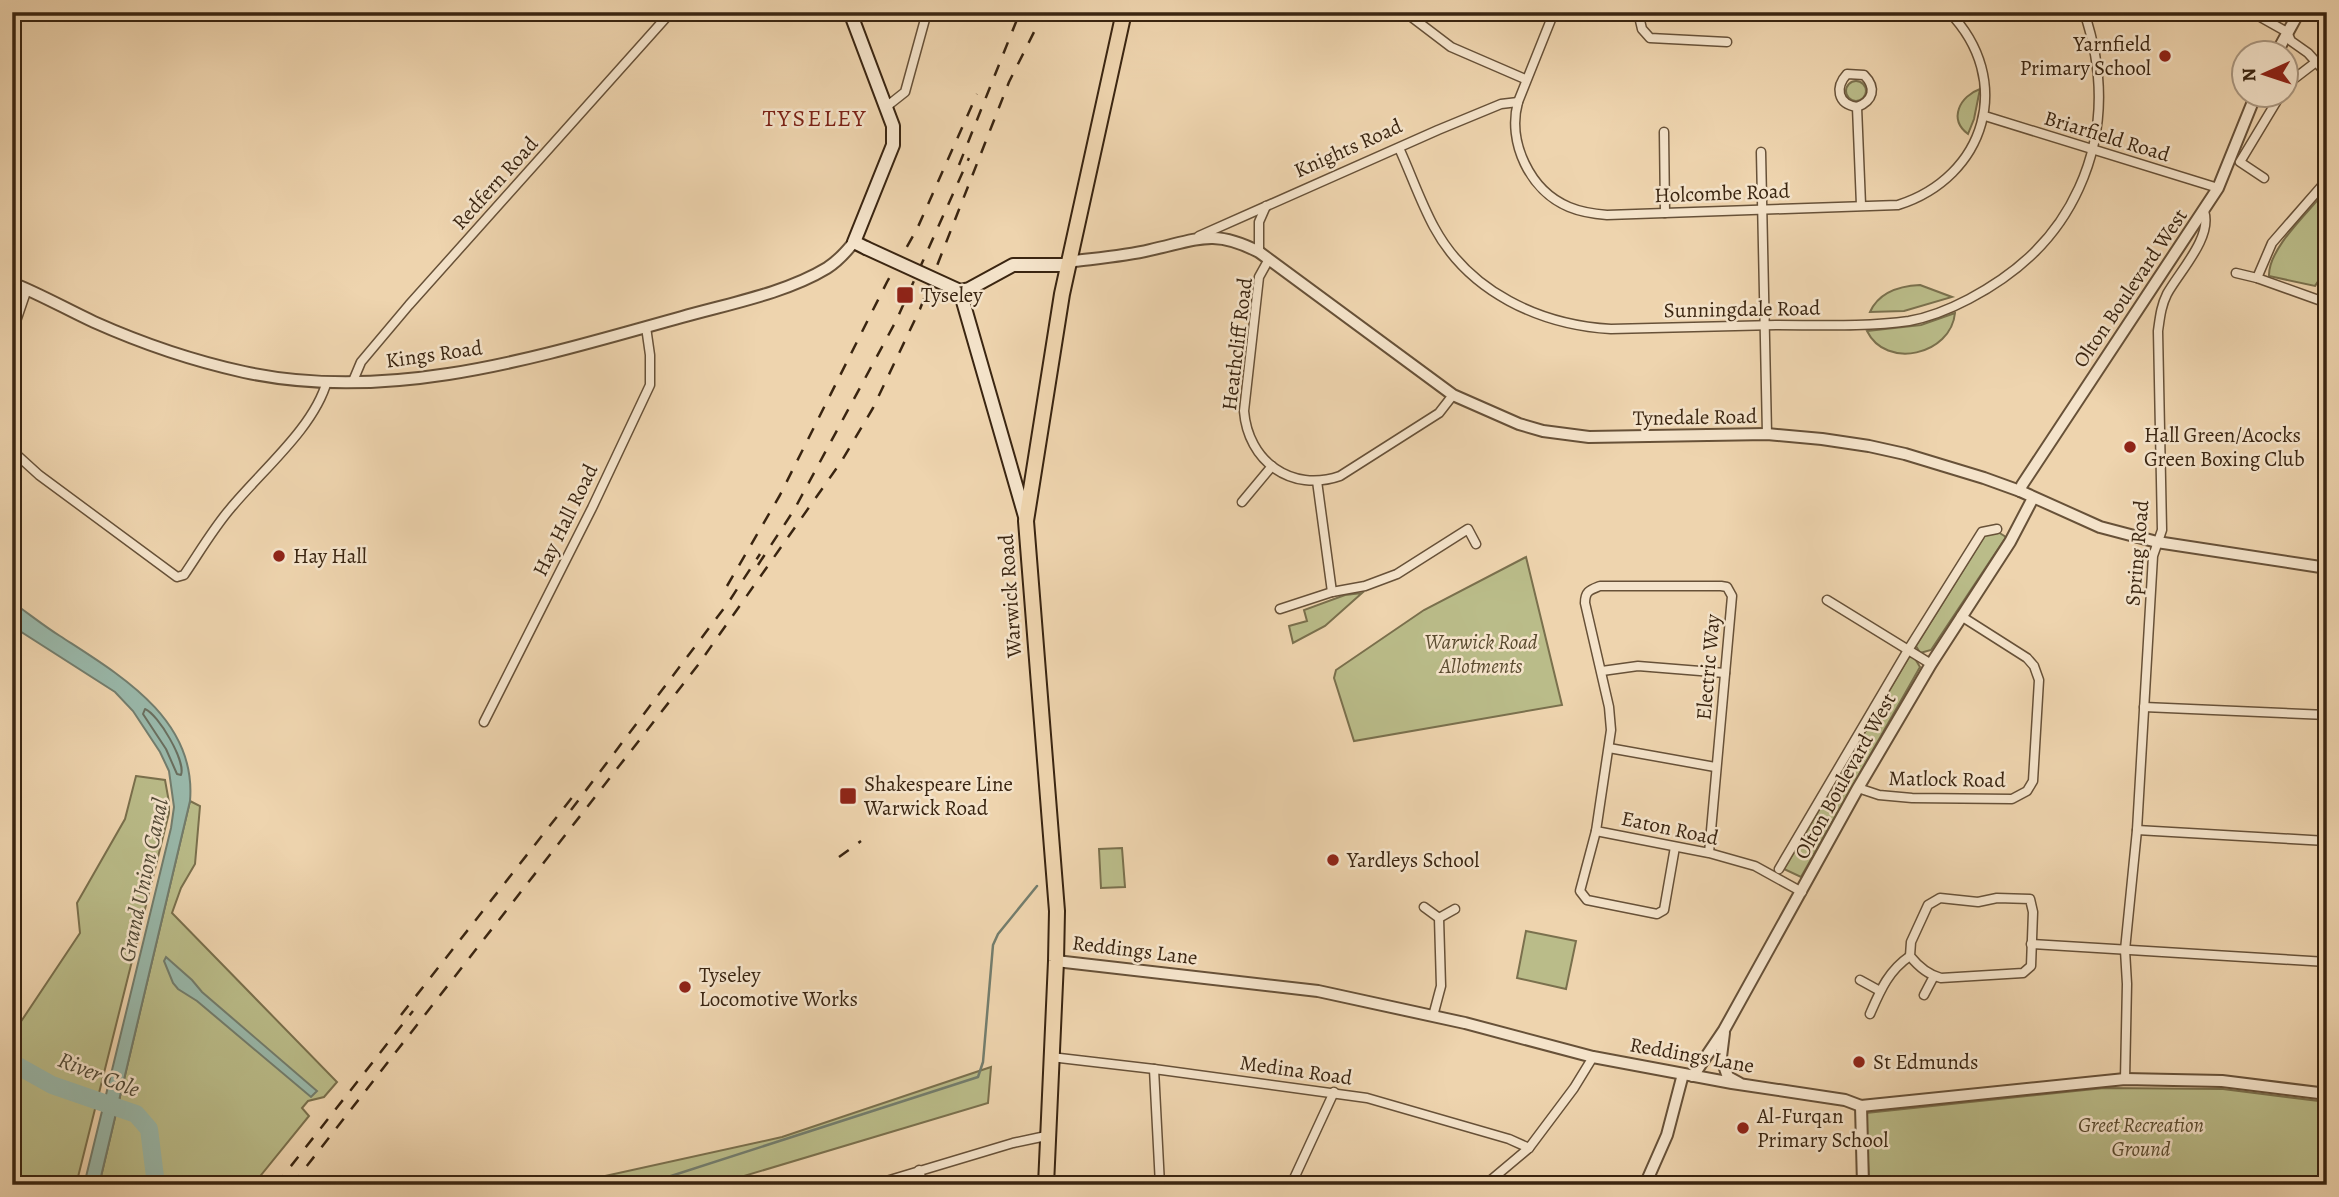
<svg xmlns="http://www.w3.org/2000/svg" width="2339" height="1197" font-family="Alegreya,serif">
	<style>
		.green { fill: #babc89; stroke: #7a704d; stroke-width: 2 }
		.water { fill: #99b8aa; stroke: #737d6d; stroke-width: 2 }
		.lines { fill: none; stroke-linecap: round; stroke-linejoin: round }
		.shore { stroke: #6a6e5e; stroke-width: 2 }
		.stream { stroke: #737d6d; stroke-width: 2.5 }
		.river { stroke: #99b8aa; stroke-width: 18 }
		.minor-casing { stroke: #675138; stroke-width: 11 }
		.tertiary-casing { stroke: #675138; stroke-width: 14 }
		.secondary-casing { stroke: #3a2511; stroke-width: 16 }
		.trunk-casing { stroke: #3a2511; stroke-width: 18 }
		.minor { stroke: #f4e3ca; stroke-width: 8 }
		.tertiary { stroke: #f4e3ca; stroke-width: 10 }
		.secondary { stroke: #f4e3ca; stroke-width: 12 }
		.trunk { stroke: #eed4ae; stroke-width: 14 }
		.rail { stroke: #3a2511; stroke-width: 2.5; stroke-dasharray: 12 12; stroke-linecap: butt }
		.secondary-bridge-casing { stroke: #3a2511; stroke-width: 16; stroke-linecap: butt }
		.secondary-bridge { stroke: #f4e3ca; stroke-width: 12 }
		.poi-dot { fill: #8f2418; stroke: #f4e3ca; stroke-width: 2.5 }
		.labels { text-anchor: middle; stroke-width: 5; stroke-linejoin: round; paint-order: stroke }
		.poi-label { font-size: 21px; fill: #3a2511; stroke: #f4e3ca; text-anchor: start }
		.street-label { font-size: 21px; fill: #3a2511; stroke: #f4e3ca }
		.park-label { font-size: 21px; font-style: italic; fill: #5a4b2f; stroke: #f4e3ca }
		.water-label { font-size: 23px; font-style: italic; fill: #524a37; stroke: #f4e3ca }
		.quarter-label { font-size: 24px; letter-spacing: 2px; fill: #7a1f14; stroke: #f4e3ca }
	</style>
	<rect width="100%" height="100%" fill="#eed4ae"/>
	<filter id="stains"><feTurbulence type="fractalNoise" baseFrequency=".00286" numOctaves="4"/><feColorMatrix values="0 0 0 0 .2 0 0 0 0 .09 0 0 0 0 .02 0 0 0 .5 -.17"/></filter>
	<radialGradient id="worn" r=".72"><stop offset=".6" stop-color="#630" stop-opacity="0"/><stop offset="1" stop-color="#630" stop-opacity=".3"/></radialGradient>
	<g class="green">
		<circle cx="1856" cy="91" r="10"/>
		<path d="M1980 89 1974 119 1968 134C1948 119 1960 96 1980 89Z"/>
		<path d="M2327 189C2327 218 2334 263 2315 286L2269 276C2268 248 2310 211 2327 189Z"/>
		<path d="M1920 285 1952 297 1904 311 1870 312C1879 292 1899 286 1920 285Z"/>
		<path d="M1955 313C1951 355 1886 370 1867 331L1921 325Z"/>
		<path d="M1998 532 2006 537 1931 650 1920 653 1916 646 1985 535Z"/>
		<path d="M1526 557 1562 705 1354 741 1334 678 1336 670 1424 610Z"/>
		<path d="M1362 593 1325 626 1293 643 1289 626 1307 621 1304 610 1345 595Z"/>
		<path d="M1909 657H1914L1920 667 1801 877 1784 869Z"/>
		<path d="M136 776 165 780 169 802V813L76 1185H12V1018L20 1023 80 933 77 903 125 819Z"/>
		<path d="M190 801 200 806 195 864 181 888 172 913 337 1082 324 1097 308 1101 302 1108 309 1116 253 1185H99Z"/>
		<path d="M1122 848 1125 887 1101 888 1099 849Z"/>
		<path d="M1526 931 1576 941 1566 989 1517 978Z"/>
		<path d="M991 1067 988 1103 714 1185H551L596 1178 782 1137Z"/>
		<path d="M2104 1088 2223 1089 2327 1102V1185H1869L1866 1113Z"/>
	</g>
	<g class="water">
		<path d="M12 602C28 613 44 626 60 636 120 675 197 719 190 801L99 1185H84L171 828 174 807 169 771 160 752 133 711 115 692 12 626Z"/>
		<path d="M166 957 192 980 202 992 317 1091 311 1097 197 1001 178 989 173 983 164 961Z"/>
	</g>
	<g class="lines">
		<path class="shore" d="M145 709C158 714 186 761 181 775L177 774 166 749 143 714Z"/>
		<path class="stream" d="M643 1185 978 1077 983 1062 993 945 998 934 1037 886"/>
		<path class="river" d="M12 1066H18L52 1085 136 1114 149 1129 156 1185"/>
		<defs>
			<g id="minor">
				<path d="M1405 12 1451 47 1525 79"/>
				<path d="M1554 12 1518 102C1507 142 1530 191 1569 207 1581 212 1594 214 1607 215L1898 205C1986 177 2015 80 1949 12"/>
				<path d="M1638 12 1642 29 1650 38 1727 42"/>
				<path d="M2255 14 2287 32 2291 41 2308 53 2327 74"/>
				<path d="M2286 85 2316 62"/>
				<path d="M886 107 905 92 927 12"/>
				<path d="M1857 107C1873 101 1877 88 1864 75L1847 74C1835 87 1837 104 1857 107L1861 205"/>
				<path d="M1985 116 2218 188"/>
				<path d="M1664 132 1665 213"/>
				<path d="M1399 148C1411 174 1420 201 1434 227 1469 292 1540 325 1611 329 1666 328 1721 326 1776 325 1820 325 1866 327 1909 321 1931 317 1950 309 1969 299 2018 273 2056 239 2079 188 2105 131 2104 71 2084 12"/>
				<path d="M1761 152 1767 434"/>
				<path d="M2264 178 2240 162 2281 94"/>
				<path d="M1199 236 1438 130 1501 104 1518 102"/>
				<path d="M1259 252V222L1266 206"/>
				<path d="M1269 259 1259 277 1244 411C1248 461 1291 493 1340 476L1439 413 1453 395"/>
				<path d="M2236 273 2257 278 2327 303"/>
				<path d="M2257 278 2272 243 2327 180"/>
				<path d="M12 333 27 289"/>
				<path d="M353 381 361 362 409 305 671 12"/>
				<path d="M12 443 17 455 39 475 177 577 184 575C199 553 213 529 230 509 261 471 314 428 327 381"/>
				<path d="M1317 481 1332 592"/>
				<path d="M1242 502 1272 466"/>
				<path d="M1827 600 1931 664"/>
				<path d="M1280 609 1332 592 1365 586 1397 574 1468 529 1476 544"/>
				<path d="M1602 671 1638 666 1725 673"/>
				<path d="M2144 707 2327 715"/>
				<path d="M484 722 592 508 650 385V355L646 327"/>
				<path d="M1609 748 1715 767"/>
				<path d="M1858 788 1879 795 1912 798 2012 799 2027 791 2033 781 2039 680 2034 666 2027 658 1961 616"/>
				<path d="M2137 830 2327 841"/>
				<path d="M1596 831 1580 891 1587 900 1657 914 1664 910 1675 847"/>
				<path d="M1709 853 1732 596 1727 587 1721 586H1600C1590 590 1585 591 1585 603L1609 707 1611 730 1596 831 1709 853 1755 866 1802 892"/>
				<path d="M1779 869 1908 650 1982 532 1997 529"/>
				<path d="M1940 898 1978 902 1997 898 2030 899 2033 912 2031 966 2023 973 1941 978C1929 975 1918 966 1910 956L1911 942 1928 905Z"/>
				<path d="M1424 907 1439 918 1441 986 1433 1016"/>
				<path d="M1439 918 1455 909"/>
				<path d="M2031 944 2327 962"/>
				<path d="M1860 980 1880 991"/>
				<path d="M1924 995 1934 976"/>
				<path d="M1870 1014C1880 991 1888 971 1910 956"/>
				<path d="M1051 1057 1154 1069 1367 1098 1509 1139 1529 1148"/>
				<path d="M1154 1069 1160 1185"/>
				<path d="M2125 1079 2127 984 2125 950 2137 830 2153 556 2162 530 2158 331C2160 317 2161 306 2167 294 2179 272 2213 237 2204 211"/>
				<path d="M919 1170 923 1185"/>
				<path d="M873 1185 1013 1143 1046 1136"/>
				<path d="M1291 1185 1334 1092"/>
				<path d="M1485 1185 1529 1148 1574 1088 1593 1057"/>
			</g>
			<g id="tertiary">
				<path d="M2277 52 2299 12"/>
				<path d="M1068 265 1074 261C1099 258 1125 256 1150 250 1196 240 1213 228 1259 252L1453 395 1519 424 1543 431 1589 437 1767 434 1822 439 1869 446 1905 454 1984 478 2020 491 2100 527 2157 542 2327 568"/>
				<path d="M12 283C40 294 66 309 94 322 141 343 194 361 244 372 392 404 541 356 682 317 728 304 786 293 827 268 838 261 846 252 854 242"/>
				<path d="M2020 491 2022 485 2218 188 2256 94"/>
				<path d="M1056 961 1318 991 1465 1023 1593 1057 1732 1083 1845 1100 1861 1106 2125 1079 2222 1081 2327 1094"/>
				<path d="M1724 1033 1721 1057 1728 1077 1739 1083"/>
				<path d="M1693 1076 1724 1030 1858 788 1931 664 2010 542 2033 498"/>
				<path d="M1861 1106 1863 1185"/>
				<path d="M1645 1185 1667 1135 1683 1074"/>
			</g>
			<g id="secondary">
				<path d="M850 12 893 126V145L854 242 866 248"/>
				<path d="M1026 520 960 291 969 289 1013 265H1068"/>
			</g>
			<path id="trunk" d="M1046 1185 1056 961 1057 911 1026 521 1062 294 1124 12"/>
		</defs>
		<use href="#minor" class="minor-casing"/>
		<use href="#tertiary" class="tertiary-casing"/>
		<use href="#secondary" class="secondary-casing"/>
		<use href="#trunk" class="trunk-casing"/>
		<use href="#minor" class="minor"/>
		<use href="#tertiary" class="tertiary"/>
		<use href="#secondary" class="secondary"/>
		<use href="#trunk" class="trunk"/>
		<g class="rail">
			<path d="M959 165 1020 12"/>
			<path d="M758 565 794 510 896 321 969 158"/>
			<path d="M727 586 780 495 887 282 917 229 977 94"/>
			<path d="M571 810 728 603 760 554"/>
			<path d="M839 857 861 841"/>
			<path d="M401 1015 574 795"/>
			<path d="M276 1185 413 1011"/>
			<path d="M292 1185 698 665 841 462 873 408 920 309 1009 82 1044 12"/>
		</g>
		<defs>
			<path id="secondary-bridge" d="M866 248 960 291"/>
		</defs>
		<use href="#secondary-bridge" class="secondary-bridge-casing"/>
		<use href="#secondary-bridge" class="secondary-bridge"/>
	</g>
	<g class="poi-dot">
		<circle cx="2165" cy="56" r="7"/>
		<rect x="896" y="286" width="18" height="18" rx="3.5"/>
		<circle cx="2130" cy="447" r="7"/>
		<circle cx="279" cy="556" r="7"/>
		<rect x="839" y="787" width="18" height="18" rx="3.5"/>
		<circle cx="1333" cy="860" r="7"/>
		<circle cx="685" cy="987" r="7"/>
		<circle cx="1859" cy="1062" r="7"/>
		<circle cx="1743" cy="1128" r="7"/>
	</g>
	<g class="labels">
		<g class="poi-label">
			<text x="2151" y="51" text-anchor="end">Yarnfield<tspan x="2151" dy="24">Primary School</tspan></text>
			<text x="921" y="302">Tyseley</text>
			<text x="2144" y="442">Hall Green/Acocks<tspan x="2144" dy="24">Green Boxing Club</tspan></text>
			<text x="293" y="563">Hay Hall</text>
			<text x="864" y="791">Shakespeare Line<tspan x="864" dy="24">Warwick Road</tspan></text>
			<text x="1347" y="867">Yardleys School</text>
			<text x="699" y="982">Tyseley<tspan x="699" dy="24">Locomotive Works</tspan></text>
			<text x="1873" y="1069">St Edmunds</text>
			<text x="1757" y="1123">Al-Furqan<tspan x="1757" dy="24">Primary School</tspan></text>
		</g>
		<g class="street-label">
			<text transform="translate(2107 136) rotate(17)" y="7">Briarfield Road</text>
			<text transform="translate(1348 148) rotate(-24)" y="7">Knights Road</text>
			<text transform="translate(495 183) rotate(-48)" y="7">Redfern Road</text>
			<text transform="translate(1722 193) rotate(-2)" y="7">Holcombe Road</text>
			<text transform="translate(2130 288) rotate(-56)" y="7">Olton Boulevard West</text>
			<text transform="translate(1742 309) rotate(-1)" y="7">Sunningdale Road</text>
			<text transform="translate(1237 344) rotate(-83)" y="7">Heathcliff Road</text>
			<text transform="translate(434 354) rotate(-8)" y="7">Kings Road</text>
			<text transform="translate(1695 417) rotate(-1)" y="7">Tynedale Road</text>
			<text transform="translate(565 520) rotate(-64)" y="7">Hay Hall Road</text>
			<text transform="translate(2137 553) rotate(-85)" y="7">Spring Road</text>
			<text transform="translate(1010 596) rotate(-94)" y="7">Warwick Road</text>
			<text transform="translate(1708 667) rotate(-85)" y="7">Electric Way</text>
			<text transform="translate(1845 776) rotate(-61)" y="7">Olton Boulevard West</text>
			<text transform="translate(1947 779) rotate(1)" y="7">Matlock Road</text>
			<text transform="translate(1670 828) rotate(12)" y="7">Eaton Road</text>
			<text transform="translate(1135 950) rotate(7)" y="7">Reddings Lane</text>
			<text transform="translate(1692 1055) rotate(10)" y="7">Reddings Lane</text>
			<text transform="translate(1296 1070) rotate(8)" y="7">Medina Road</text>
		</g>
		<g class="park-label">
			<text x="1481" y="649">Warwick Road<tspan x="1481" dy="24">Allotments</tspan></text>
			<text x="2141" y="1132">Greet Recreation<tspan x="2141" dy="24">Ground</tspan></text>
		</g>
		<g class="water-label">
			<text transform="translate(143 880) rotate(-78)" y="8">Grand Union Canal</text>
			<text transform="translate(99 1074) rotate(22)" y="8">River Cole</text>
		</g>
		<g class="quarter-label">
			<text x="815" y="126">TYSELEY</text>
		</g>
	</g>
	<rect width="2339" height="1197" fill="none" stroke="#eed4ae" stroke-width="42"/>
	<rect x="14" y="14" width="2311" height="1169" fill="none" stroke="#3a2511" stroke-width="3.5"/>
	<rect x="21" y="21" width="2297" height="1155" fill="none" stroke="#3a2511" stroke-width="2"/>
	<g transform="translate(2265 74) rotate(267)"><circle r="33" fill="#f4e3ca" stroke="#aa9780" stroke-width="2"/>
	<path d="M0-5L12 26L0 18L-12 26Z" fill="#8f2418"/>
	<text y="-10" font-size="19" font-weight="bold" text-anchor="middle" fill="#3a2511">N</text>
	</g>
	<rect width="100%" height="100%" filter="url(#stains)"/>
	<rect width="100%" height="100%" fill="url(#worn)"/>
</svg>
